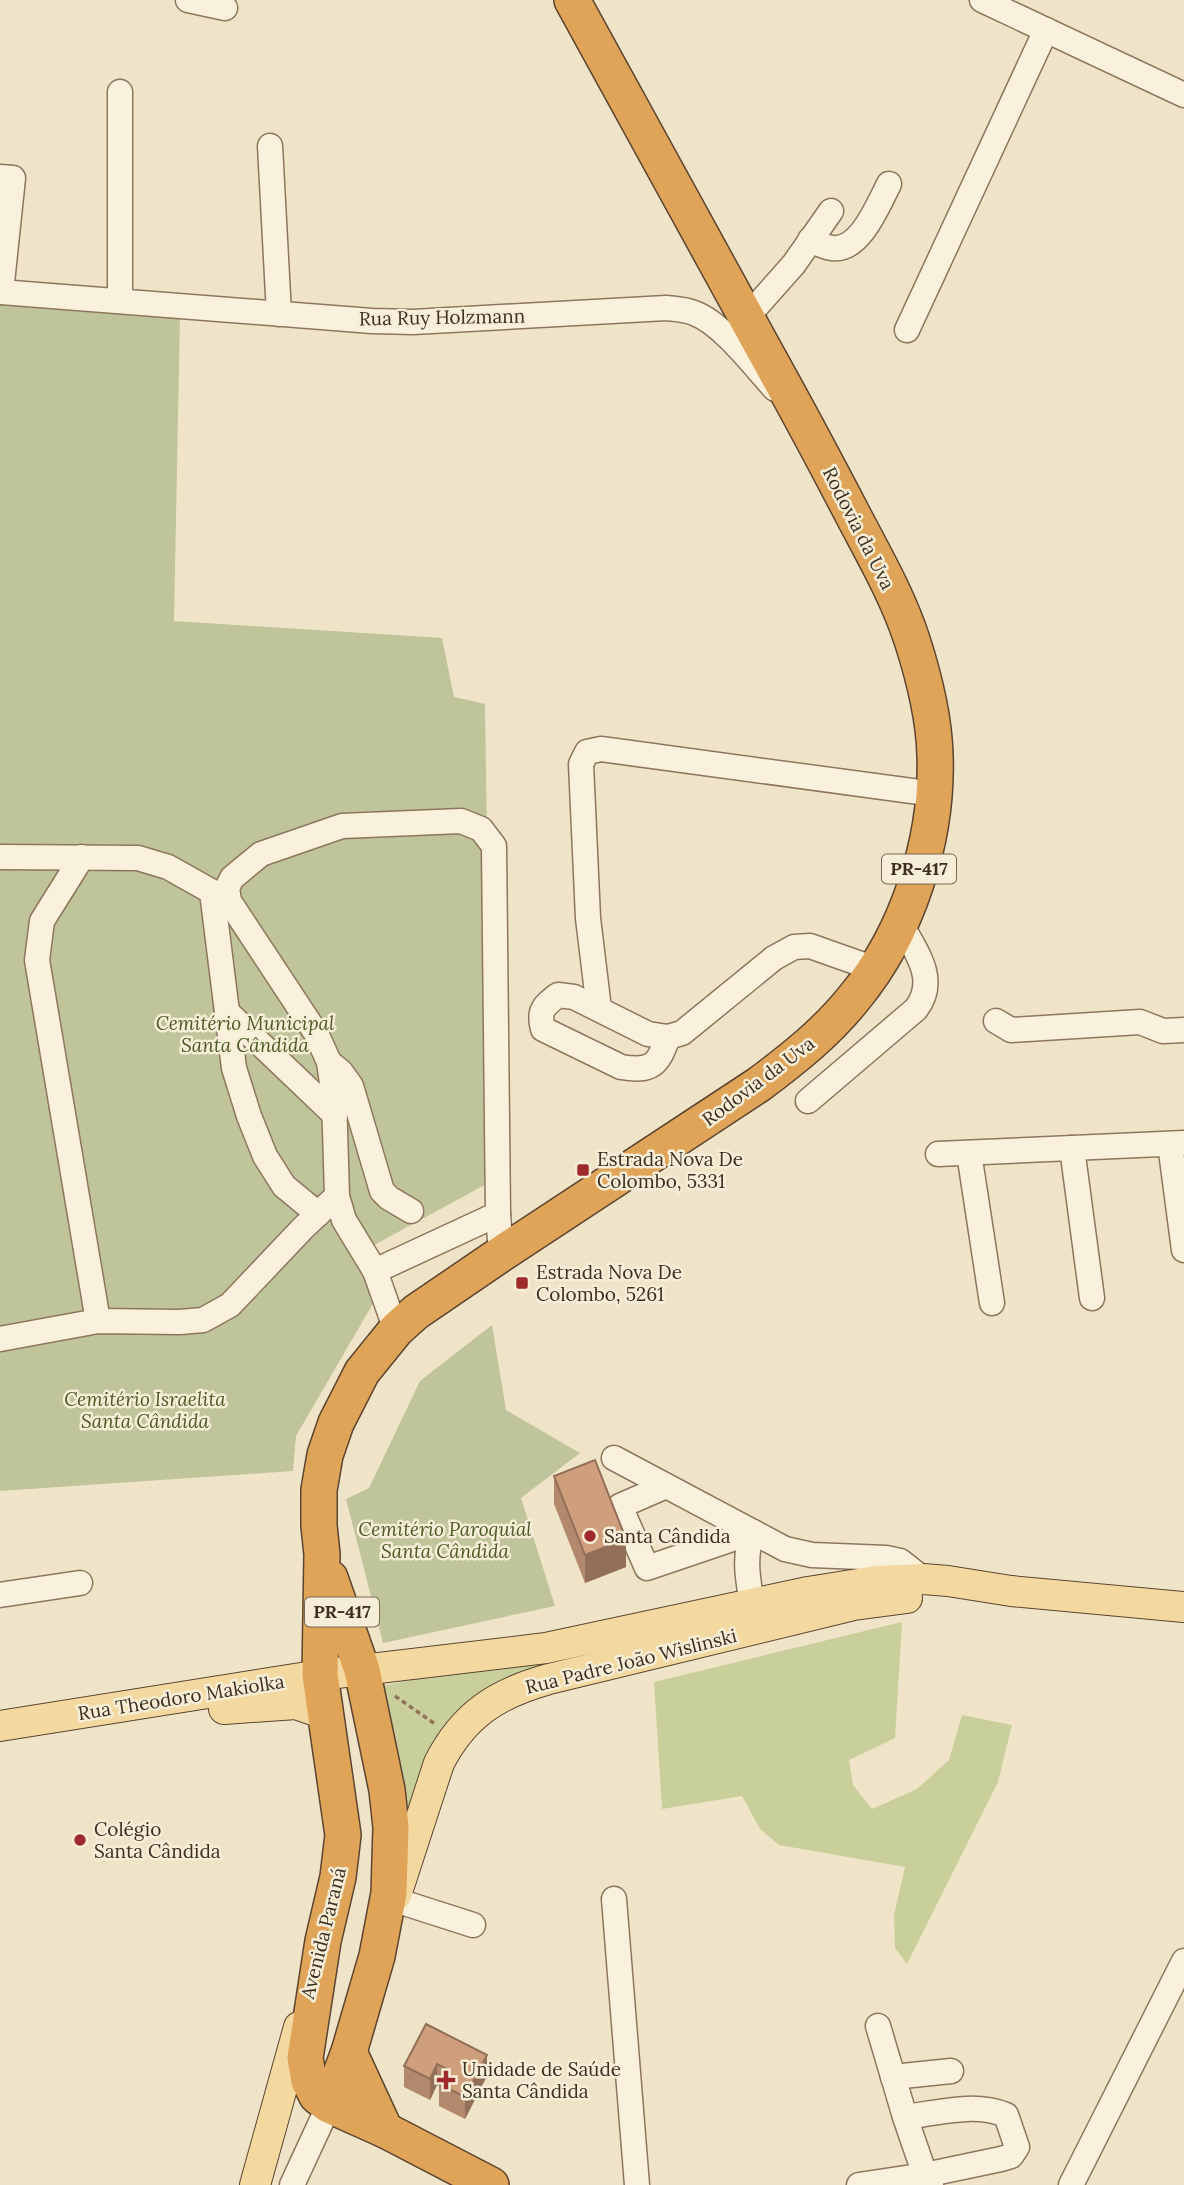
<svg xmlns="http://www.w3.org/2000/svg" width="1184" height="2185" font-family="Lora,serif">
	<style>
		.green { fill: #c9cf9b }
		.cemetery { fill: #bfc49a }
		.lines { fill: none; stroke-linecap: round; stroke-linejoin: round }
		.minor-casing { stroke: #8d765c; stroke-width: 27 }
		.major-casing { stroke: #5b4430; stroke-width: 32 }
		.highway-casing { stroke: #5b4430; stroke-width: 38 }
		.path { stroke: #8d765c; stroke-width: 3.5; stroke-dasharray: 5 3.5; stroke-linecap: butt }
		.minor { stroke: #faf1dc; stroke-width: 24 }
		.major { stroke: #f3d9a0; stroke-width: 30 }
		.highway { stroke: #e0a458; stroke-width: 35 }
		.wall { fill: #b2896c }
		.shaded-wall { fill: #916f58 }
		.building { fill: #cf9f7d; stroke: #916f58; stroke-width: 2 }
		.poi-dot { fill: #9e2a2b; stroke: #f7eed8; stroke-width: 2.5 }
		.labels { text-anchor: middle; stroke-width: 5; stroke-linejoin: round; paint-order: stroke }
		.shield { fill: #f7eed8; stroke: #756857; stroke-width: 2 }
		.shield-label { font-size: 18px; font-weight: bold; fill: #3d2e20 }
		.street-label { font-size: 19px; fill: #3d2e20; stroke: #f7eed8 }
		.park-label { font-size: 19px; font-style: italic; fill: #4d5a26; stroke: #f7eed8 }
		.poi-label { font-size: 19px; fill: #3d2e20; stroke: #f7eed8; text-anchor: start }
	</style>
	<rect width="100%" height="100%" fill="#f0e4c8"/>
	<g class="green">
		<path d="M731 1619 493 1691 406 1838 381 1686Z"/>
		<path d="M902 1622 895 1738 849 1760 853 1785 872 1809 917 1789 949 1760 962 1715 1012 1725 998 1782 907 1964 895 1948 894 1915 905 1867 779 1845 760 1829 742 1796 662 1809 654 1682Z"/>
	</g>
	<g class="cemetery">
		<path d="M0 302 180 315 174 621 442 638 454 697 485 704 492 1181 365 1250 375 1300 296 1436 293 1471 0 1491Z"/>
		<path d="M492 1325 506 1410 580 1453 521 1498 555 1606 383 1643 346 1499 369 1488 420 1381Z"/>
	</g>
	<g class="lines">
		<defs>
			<g id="minor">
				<path d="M188 0 225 8"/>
				<path d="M982 0 1184 95"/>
				<path d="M270 146 279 314"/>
				<path d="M0 177 13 178 1 292"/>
				<path d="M810 240C817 243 824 247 832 248 860 252 878 205 889 184"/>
				<path d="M0 292 372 321 413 322 666 308C676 309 685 309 694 313 722 323 754 366 775 389"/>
				<path d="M120 301V92"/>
				<path d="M747 317 794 264 831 211"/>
				<path d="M907 330 1046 30"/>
				<path d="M0 857 138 858 168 867 225 899"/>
				<path d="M82 857 42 921 37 960 98 1321"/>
				<path d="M212 892 234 1068 249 1116 265 1156 284 1186 318 1214"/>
				<path d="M599 1009 588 918 581 764 587 752 601 749 934 794"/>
				<path d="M227 1012 335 1115"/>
				<path d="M996 1021 1011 1030 1140 1022 1163 1031 1184 1030"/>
				<path d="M668 1037C658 1065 652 1072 621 1067L543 1029C538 1010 544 1006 558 995L574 997 648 1034 668 1037 682 1033 774 958 794 947 810 946 875 969"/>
				<path d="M329 1062 341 1072 351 1086 382 1191 389 1198 411 1211"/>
				<path d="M808 1101 916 1009C939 979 915 951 900 922"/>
				<path d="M1170 1144 1184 1250"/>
				<path d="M1072 1148 1092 1298"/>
				<path d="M969 1153 992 1303"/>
				<path d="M938 1154 1184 1143"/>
				<path d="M375 1271 498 1214"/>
				<path d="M396 1330 375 1271 344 1220 337 1196 334 1097 329 1062 316 1033 229 901 227 888 232 878 261 854 342 826 461 821 481 829 494 846 498 1214 501 1254"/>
				<path d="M0 1339 98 1321 180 1322 203 1320 230 1305 303 1228 337 1196"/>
				<path d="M614 1458 785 1549 812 1555 886 1558 900 1561 923 1579"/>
				<path d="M666 1486 620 1506 647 1568 753 1532"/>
				<path d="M0 1595 80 1583"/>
				<path d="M752 1604C748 1579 743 1557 753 1532"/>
				<path d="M614 1899 637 2185"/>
				<path d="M395 1900 473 1925"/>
				<path d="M878 2026 905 2117 925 2175 931 2185"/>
				<path d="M893 2077 951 2071"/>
				<path d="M292 2185 329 2105"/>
				<path d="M859 2185 925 2175 1001 2159 1011 2156 1017 2147 1006 2115C974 2102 938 2113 905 2117"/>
				<path d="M1071 2185 1184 1961"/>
			</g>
			<g id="major">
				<path d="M224 1709 296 1704 325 1714"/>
				<path d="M0 1726 320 1675 546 1648 808 1592 877 1581 923 1579 948 1581 1011 1591 1184 1607"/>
				<path d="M396 1895 439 1763C464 1714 498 1693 549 1679L854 1605 907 1598"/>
				<path d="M255 2185 299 2027"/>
			</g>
			<g id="highway">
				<path d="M349 2052 385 2130"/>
				<path d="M329 2105 349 2052 377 1956 389 1893 391 1827 387 1790 362 1670 330 1578"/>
				<path d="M491 2185 385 2130 329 2105 317 2096 309 2081 305 2058 323 1941 338 1877 343 1835 320 1675 322 1554 319 1526V1490L325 1455 336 1423 362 1372 396 1330 416 1312 504 1252 758 1085C793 1059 827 1032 854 998 908 933 938 839 935 755 934 717 924 677 912 640 898 597 875 557 854 517 829 469 804 422 778 375 710 250 641 125 572 0"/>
			</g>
		</defs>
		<use href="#minor" class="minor-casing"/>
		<use href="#major" class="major-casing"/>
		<use href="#highway" class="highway-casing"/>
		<path class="path" d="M395 1696 435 1724"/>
		<use href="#minor" class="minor"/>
		<use href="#major" class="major"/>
		<use href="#highway" class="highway"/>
	</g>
	<g class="wall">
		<path d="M554 1476 626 1567 585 1583 554 1504Z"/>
		<path d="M426 2024 487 2076 465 2119 439 2106V2086L437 2085 430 2100 404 2087V2066Z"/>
	</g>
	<g class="shaded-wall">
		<path d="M626 1539V1567L585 1583V1555Z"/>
		<path d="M487 2055V2076L465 2119V2097Z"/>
		<path d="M437 2064V2085L430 2100V2079Z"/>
	</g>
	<g class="building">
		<path d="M595 1460 626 1539 585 1555 554 1476Z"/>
		<path d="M426 2024 487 2055 465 2097 439 2084 447 2069 437 2064 430 2079 404 2066Z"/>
	</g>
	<g class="poi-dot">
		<rect x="576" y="1163" width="14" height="14" rx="3.5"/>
		<rect x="515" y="1276" width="14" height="14" rx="3.5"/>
		<circle cx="590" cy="1536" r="7"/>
		<circle cx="80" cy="1840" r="7"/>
		<path d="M442.5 2069.5h7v7h7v7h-7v7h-7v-7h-7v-7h7z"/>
	</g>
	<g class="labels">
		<g class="shield">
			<rect x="882" y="854.5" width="74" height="29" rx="5"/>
			<rect x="305" y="1597.5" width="74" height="29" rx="5"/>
		</g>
		<g class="shield-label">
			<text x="919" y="875">PR-417</text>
			<text x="342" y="1618">PR-417</text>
		</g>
		<g class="street-label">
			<text transform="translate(442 317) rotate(-1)" y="7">Rua Ruy Holzmann</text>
			<text transform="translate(859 528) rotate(63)" y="7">Rodovia da Uva</text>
			<text transform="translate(758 1081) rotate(-37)" y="7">Rodovia da Uva</text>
			<text transform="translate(631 1661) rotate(-14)" y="7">Rua Padre João Wislinski</text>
			<text transform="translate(181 1697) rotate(-9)" y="7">Rua Theodoro Makiolka</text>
			<text transform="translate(323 1933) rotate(-76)" y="7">Avenida Paraná</text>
		</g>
		<g class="park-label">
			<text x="245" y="1030">Cemitério Municipal<tspan x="245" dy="22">Santa Cândida</tspan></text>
			<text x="145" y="1406">Cemitério Israelita<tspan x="145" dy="22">Santa Cândida</tspan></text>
			<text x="445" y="1536">Cemitério Paroquial<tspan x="445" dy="22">Santa Cândida</tspan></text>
		</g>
		<g class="poi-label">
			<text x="597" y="1166">Estrada Nova De<tspan x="597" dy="22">Colombo, 5331</tspan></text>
			<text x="536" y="1279">Estrada Nova De<tspan x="536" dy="22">Colombo, 5261</tspan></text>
			<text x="604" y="1543">Santa Cândida</text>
			<text x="94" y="1836">Colégio<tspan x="94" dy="22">Santa Cândida</tspan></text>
			<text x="462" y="2076">Unidade de Saúde<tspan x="462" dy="22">Santa Cândida</tspan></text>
		</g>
	</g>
</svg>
